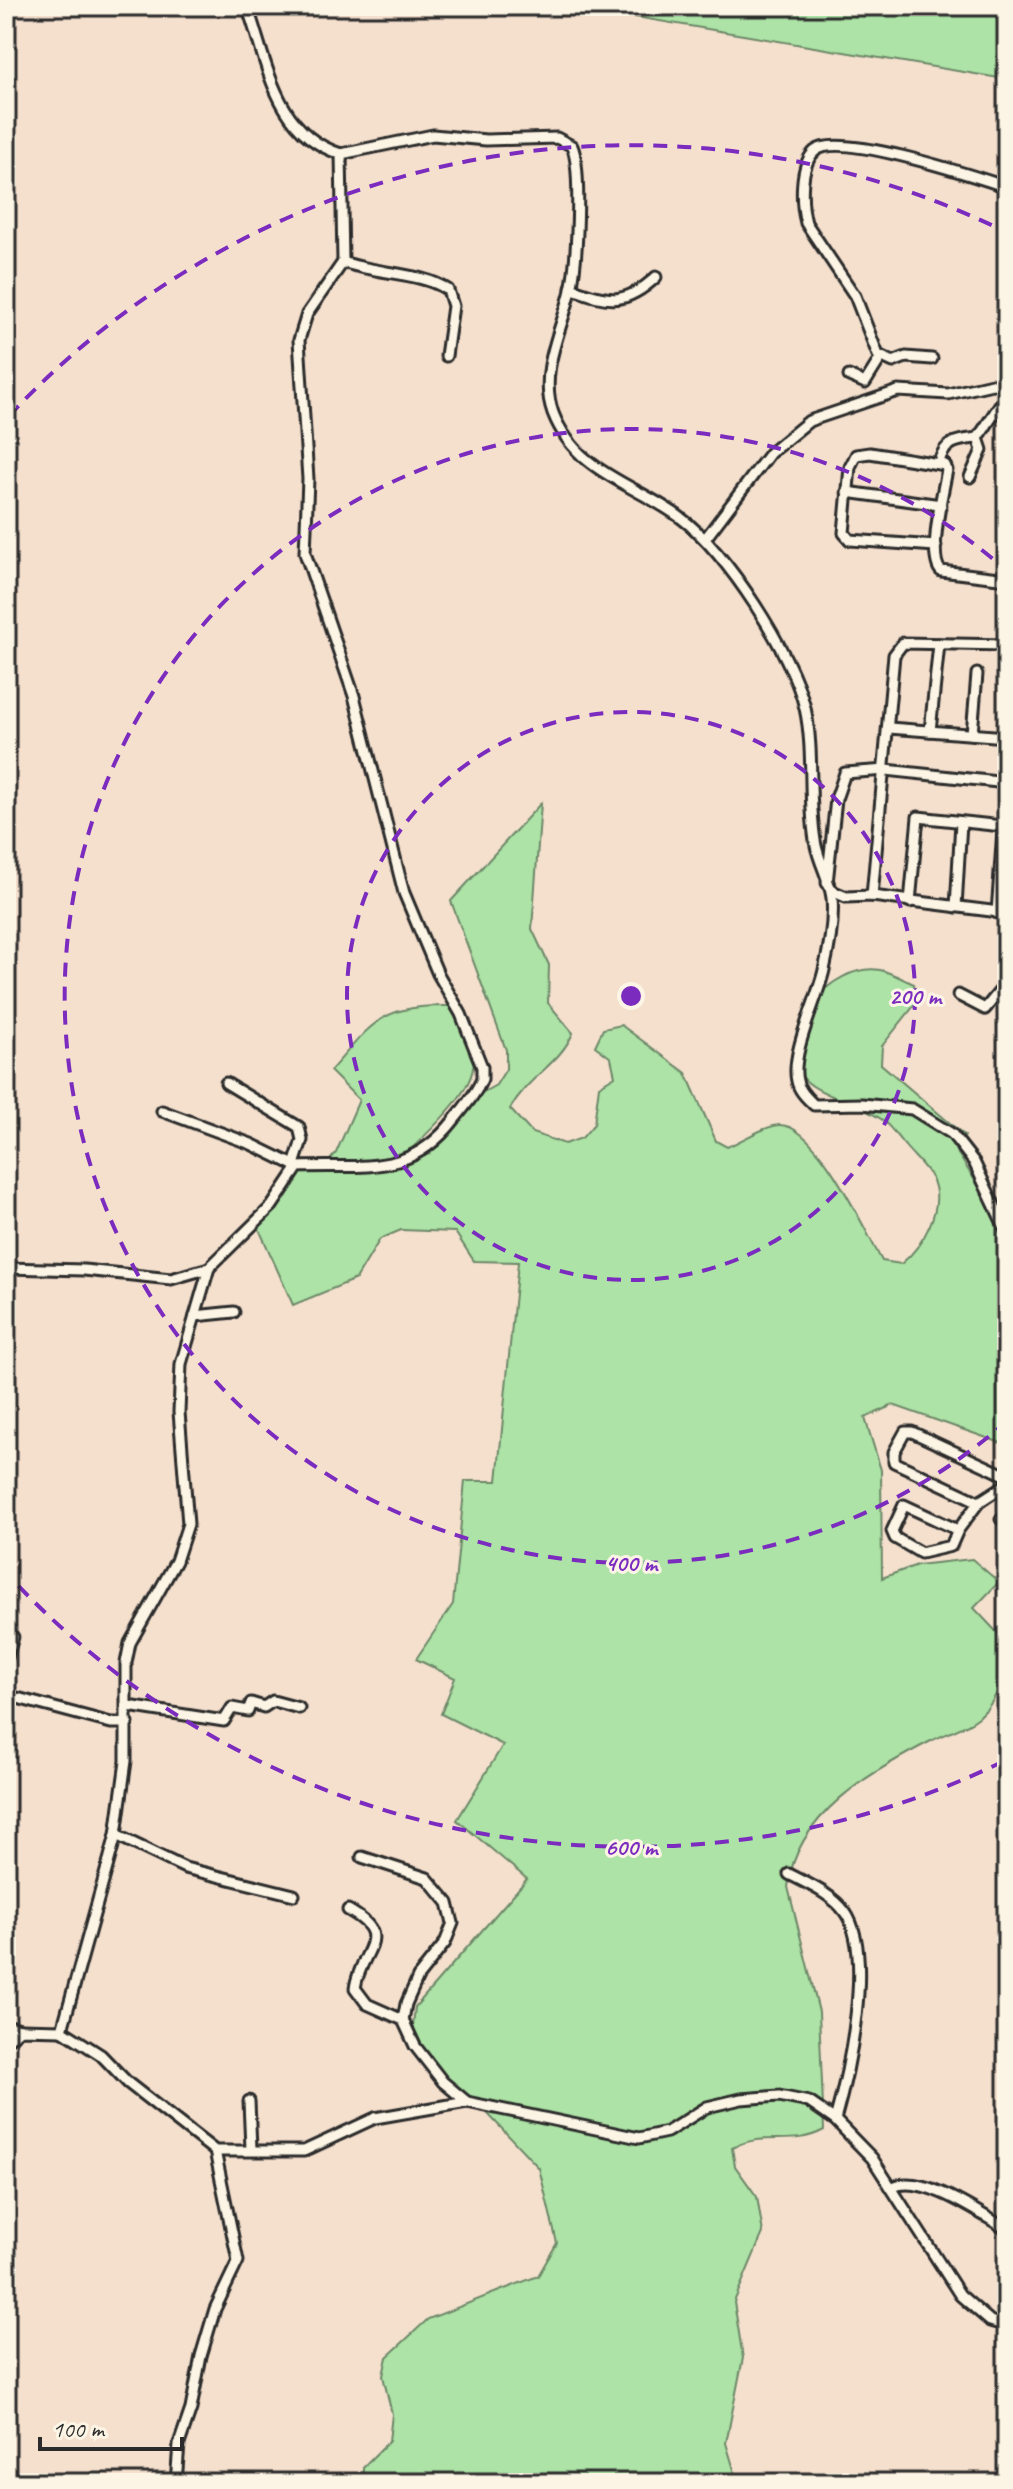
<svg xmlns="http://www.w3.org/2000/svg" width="1013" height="2489" font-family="Caveat,sans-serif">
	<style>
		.green { fill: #ade3a6; stroke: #6c8768; stroke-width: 2 }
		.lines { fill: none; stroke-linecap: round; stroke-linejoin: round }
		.minor-casing { stroke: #2b2b2b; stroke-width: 15 }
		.minor { stroke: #fcf5e5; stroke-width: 9 }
		.ring { fill: none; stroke: #7b2cbf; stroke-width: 4; stroke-dasharray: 14 10 }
		.centre { fill: #7b2cbf; stroke: #fcf5e5; stroke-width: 4 }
		.ring-label { font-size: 24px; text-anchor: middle; font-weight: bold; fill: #7b2cbf; stroke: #fcf5e5; stroke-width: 6; stroke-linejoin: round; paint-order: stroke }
	</style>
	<rect width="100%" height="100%" fill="#f5e0ce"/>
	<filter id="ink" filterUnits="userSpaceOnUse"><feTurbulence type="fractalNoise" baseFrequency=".0125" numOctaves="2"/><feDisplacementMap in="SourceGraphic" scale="16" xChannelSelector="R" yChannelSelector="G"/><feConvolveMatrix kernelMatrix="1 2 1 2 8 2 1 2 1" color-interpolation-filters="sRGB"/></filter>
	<g filter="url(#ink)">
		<g class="green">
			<path d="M570 6H1007V79H1005Z"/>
			<path d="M541 803 532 929 549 965 548 1003 573 1033C559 1065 529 1075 510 1109L532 1133 565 1144 582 1138 594 1124 599 1086 615 1076 611 1058 595 1046 603 1029 621 1025 686 1073 716 1141 727 1147C742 1141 764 1126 779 1125 817 1123 865 1231 882 1261L901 1264C922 1247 946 1207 932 1179 926 1167 913 1156 905 1146 897 1137 890 1125 881 1119 859 1104 812 1093 802 1076 773 1031 831 962 880 970 891 972 904 980 914 984L917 1002 882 1046 881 1064 965 1136 953 1146 1007 1231V1280L999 1286 1007 1299V1445L893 1405 865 1418 881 1470 882 1578 917 1565 972 1559 999 1582 974 1608 1007 1643C1007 1668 1000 1698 980 1716 968 1727 946 1733 931 1741 872 1771 796 1814 788 1887L819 2012 824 2130C791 2148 765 2130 732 2148L735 2166 757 2197 763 2233 734 2302 743 2358 726 2443 738 2483H363V2467L389 2441 392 2414 383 2376 387 2357 428 2319 538 2276 557 2243 539 2168 472 2097 454 2089 429 2061 413 2026 415 2007 527 1879 457 1820 503 1745 441 1714 455 1678 416 1659 453 1604 465 1481H497L518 1262 474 1261 455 1232 401 1230 380 1239 356 1279 293 1305 255 1220 299 1169 325 1166 336 1153 359 1100 330 1071C374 1022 380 1005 450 1006 457 1022 470 1040 473 1057 480 1092 416 1141 396 1165L430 1154 480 1094 496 1085 506 1069V1050L451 901Z"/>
		</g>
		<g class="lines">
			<defs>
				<g id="minor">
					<path d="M247 6C267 61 275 134 341 154L433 135 486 140 557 138 572 146C582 168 577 264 571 290 562 330 538 372 553 413 576 473 634 483 681 518 726 551 792 653 805 708 815 753 807 801 816 846 820 864 830 881 832 898 834 920 829 949 824 970 818 998 790 1054 797 1081 799 1091 807 1098 814 1105L862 1104 912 1109 952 1134 974 1162 1007 1232"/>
					<path d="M341 154 343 262 307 314 299 340 308 479 305 553 354 696 404 893 438 974 461 1014 482 1067V1079C476 1094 465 1106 454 1120 409 1178 364 1164 298 1167L272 1206 209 1268 181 1364 179 1412 188 1524 176 1561 130 1643 126 1663V1761L116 1835 62 2030 101 2055 128 2083 215 2151H304L375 2118 467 2102"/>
					<path d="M343 262C375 274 422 272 448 290L453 306 446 356"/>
					<path d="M571 288C609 303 626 305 656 277"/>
					<path d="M932 359 906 357 893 362 878 355 855 296 806 223C801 204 799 165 815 151 839 131 976 177 1007 187"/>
					<path d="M849 376 865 383 880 359"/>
					<path d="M939 462C945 440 959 440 978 438"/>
					<path d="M970 477 982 450 978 438 1007 394"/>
					<path d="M847 492 941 505"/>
					<path d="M705 539 770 453 809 421 898 391 948 394 992 384 1007 386"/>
					<path d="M936 546 850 540 844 533 850 467 856 455 870 453 945 465 947 470C943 491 927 557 941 571L1007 579"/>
					<path d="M889 728 1007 737"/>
					<path d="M930 731 939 644"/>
					<path d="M972 734 977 674"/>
					<path d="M1007 783 886 770 845 773 836 799 827 883 834 892 846 897 872 896 1007 913"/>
					<path d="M872 896 894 655 903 643 1007 645"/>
					<path d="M910 902 918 817 1002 826"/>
					<path d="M956 907 961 822"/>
					<path d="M997 913 1007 775"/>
					<path d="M958 995 985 1009 999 992 1007 988"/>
					<path d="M226 1083 299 1127 302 1140 294 1165"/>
					<path d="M162 1111 251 1144 298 1167"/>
					<path d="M6 1268 84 1270 171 1279 209 1268"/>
					<path d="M195 1316 234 1312"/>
					<path d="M979 1502 894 1462V1452L905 1432H912L1007 1476"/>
					<path d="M904 1505 958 1530 951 1546 921 1553 895 1538 892 1531Z"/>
					<path d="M1001 1519 1007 1516"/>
					<path d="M958 1530 979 1502 1007 1484"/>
					<path d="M6 1661 13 1637"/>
					<path d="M6 1695 111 1723H128"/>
					<path d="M128 1706 224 1721 232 1708 248 1711 251 1703 264 1707 273 1701 299 1708"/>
					<path d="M116 1835 185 1868 294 1895"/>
					<path d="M362 1857 427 1878 448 1903 453 1923 445 1943 418 1977 406 2004 403 2020 415 2046 443 2082 467 2102 639 2138 667 2132 707 2107 741 2099 779 2096 809 2102 835 2120 872 2158 960 2295 990 2321 1007 2326"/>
					<path d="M789 1874C808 1884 832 1894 845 1912 875 1954 848 2074 835 2120"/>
					<path d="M348 1910C396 1937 361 1948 355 1988L367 2004 403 2020"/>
					<path d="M6 2025 20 2029"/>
					<path d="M6 2041 20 2029 62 2030"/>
					<path d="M249 2101 251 2149"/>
					<path d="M893 2187C922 2173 979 2213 1005 2228"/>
					<path d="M176 2483 179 2444 191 2409 201 2356 215 2309 238 2261 215 2151"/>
				</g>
			</defs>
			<use href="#minor" class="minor-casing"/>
			<use href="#minor" class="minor"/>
		</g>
	</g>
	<g class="ring">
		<circle cx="631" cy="996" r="284"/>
		<path d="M1007 1421A567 567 0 1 1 1007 571"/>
		<path d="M1004 1761A851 851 0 0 1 9 1576M9 416A851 851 0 0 1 1004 231"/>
	</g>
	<circle cx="631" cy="996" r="12" class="centre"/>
	<g class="ring-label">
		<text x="915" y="1004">200 m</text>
		<text x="631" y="1571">400 m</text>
		<text x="631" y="1855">600 m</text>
	</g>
	<rect width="1013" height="2489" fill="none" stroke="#fcf5e5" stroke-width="32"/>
	<rect x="16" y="16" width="981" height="2457" fill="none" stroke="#2b2b2b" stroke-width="3" filter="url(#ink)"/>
	<path d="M40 2437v12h142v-12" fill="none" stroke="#2b2b2b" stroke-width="4"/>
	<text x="52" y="2437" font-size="24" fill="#2b2b2b" stroke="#fcf5e5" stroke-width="6" paint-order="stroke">100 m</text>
</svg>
